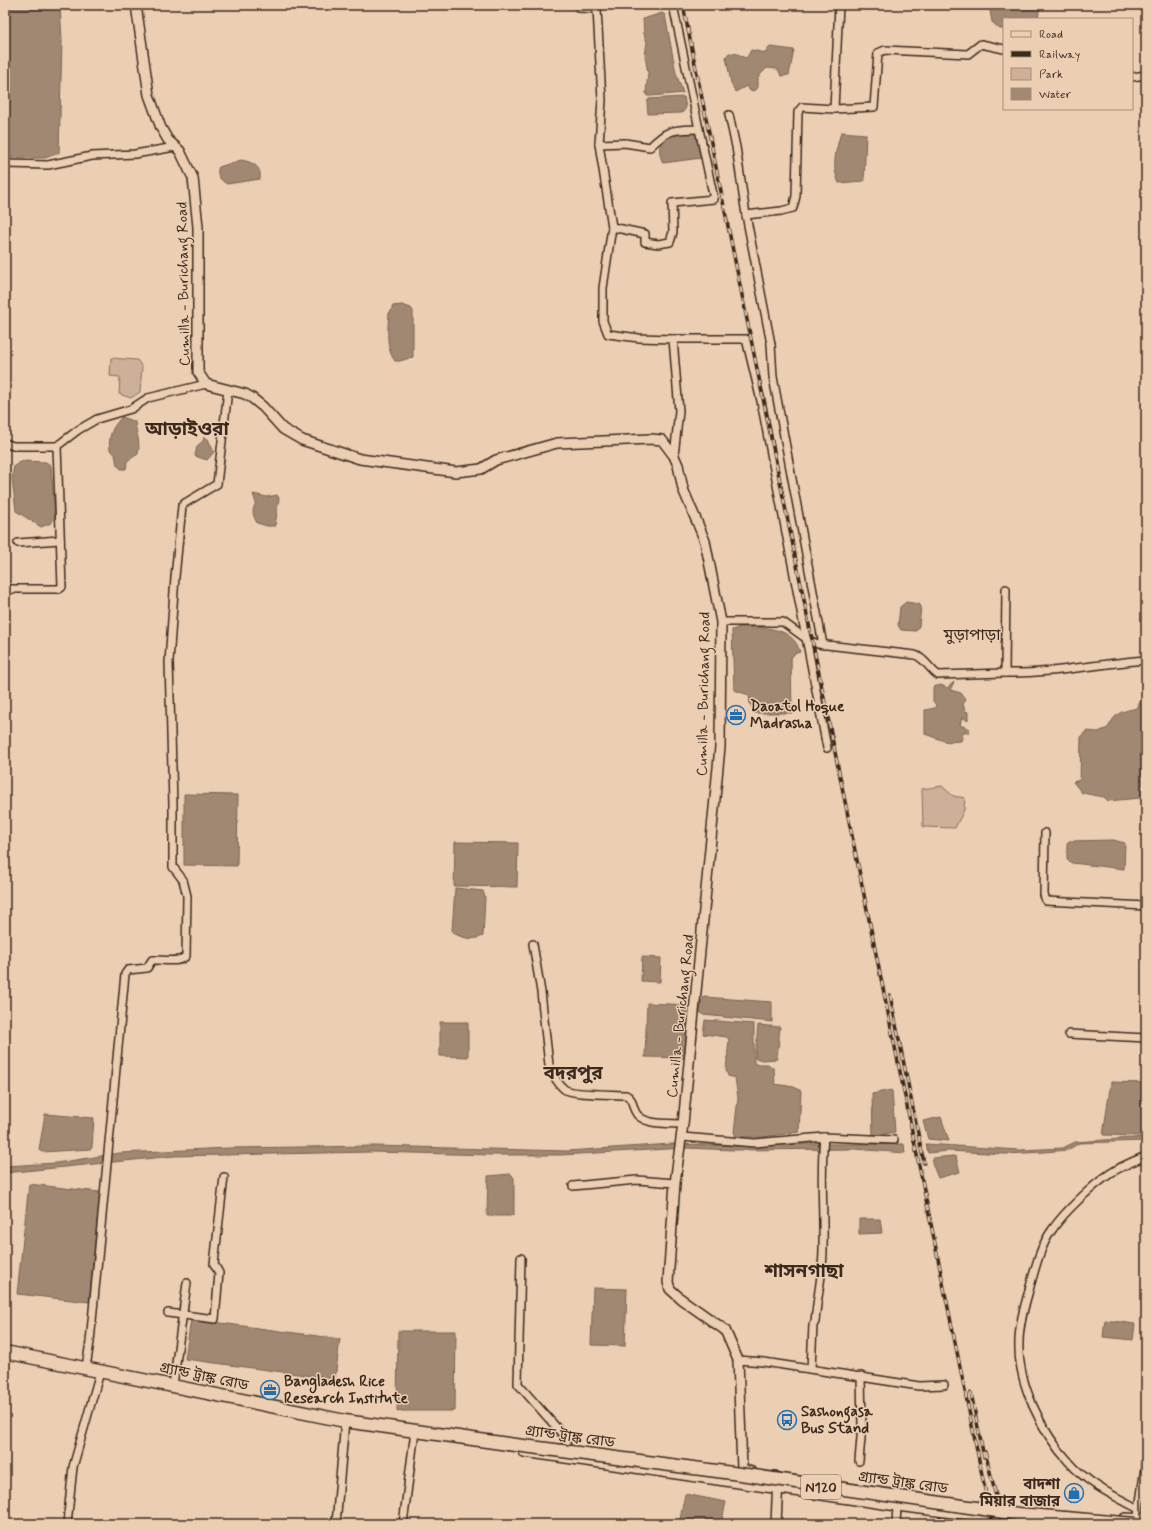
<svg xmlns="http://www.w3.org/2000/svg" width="1151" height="1529" font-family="Mynerve,'Noto Sans Bengali',sans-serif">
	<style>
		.green { fill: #ccb198; stroke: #846e5b }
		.water { fill: #a08873; stroke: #786251 }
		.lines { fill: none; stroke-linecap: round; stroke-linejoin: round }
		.street-casing { stroke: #3b2a1e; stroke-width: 10 }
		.secondary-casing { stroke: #3b2a1e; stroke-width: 12 }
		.highway-casing { stroke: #3b2a1e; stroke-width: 15 }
		.street { stroke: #eccfb3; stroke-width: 7 }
		.secondary { stroke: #eccfb3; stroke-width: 9 }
		.highway { stroke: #eccfb3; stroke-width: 12 }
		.rail-casing { stroke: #3b2a1e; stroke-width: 3.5 }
		.rail { stroke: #eccfb3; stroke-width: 2; stroke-dasharray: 6; stroke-linecap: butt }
		.highway-bridge-casing { stroke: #3b2a1e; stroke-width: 15; stroke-linecap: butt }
		.highway-bridge { stroke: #eccfb3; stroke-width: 12 }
		.labels { text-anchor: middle; stroke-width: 3; stroke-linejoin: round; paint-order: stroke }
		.shield { fill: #eccfb3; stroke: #705c4b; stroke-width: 1 }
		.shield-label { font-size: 14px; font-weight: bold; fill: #3b2a1e }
		.street-label { font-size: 15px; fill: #3b2a1e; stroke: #eccfb3 }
		.poi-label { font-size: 15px; font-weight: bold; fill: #3b2a1e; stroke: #eccfb3; text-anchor: start }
		.neighbourhood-label { font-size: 16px; fill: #3b2a1e; stroke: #eccfb3 }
		.district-label { font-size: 19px; font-weight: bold; fill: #3b2a1e; stroke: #eccfb3 }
	</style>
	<rect width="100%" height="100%" fill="#eccfb3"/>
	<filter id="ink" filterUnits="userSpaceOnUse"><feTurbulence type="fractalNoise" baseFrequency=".025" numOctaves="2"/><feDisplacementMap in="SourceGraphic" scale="8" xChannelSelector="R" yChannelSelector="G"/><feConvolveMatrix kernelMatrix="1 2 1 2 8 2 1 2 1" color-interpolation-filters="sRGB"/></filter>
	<g filter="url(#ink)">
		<g class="green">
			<path d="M111 358 137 360 142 367 140 392 131 398 119 394 120 377 110 376Z"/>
			<path d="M942 786 953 796 965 798 964 810 955 828 923 827 922 789Z"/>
		</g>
		<g class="water">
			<path d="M5 5 60 6 62 41 59 153 45 158H5Z"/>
			<path d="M989 5H1040L1038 19H1004V29H1000L992 22Z"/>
			<path d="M662 13 665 15 676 73 683 93 651 96H647L646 93 648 73 645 56 647 42 644 34 643 19Z"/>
			<path d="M771 47 794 50 789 75 781 76 778 69 767 68 758 77V87L756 90 750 91 747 86 735 92 731 83 726 57 729 53 738 54 745 58 748 56 751 50 766 53 768 48Z"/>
			<path d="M683 97H684L686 108 682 113 648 114 647 102 649 99Z"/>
			<path d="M692 132 697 135 701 158 663 163C651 137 672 133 692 132Z"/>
			<path d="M841 132 866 134 864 181 839 183C831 165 836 151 841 132Z"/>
			<path d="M241 160C252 162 262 166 260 179L227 184C221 181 215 174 219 167Z"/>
			<path d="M402 305 411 308 413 311V357L400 361H395C385 348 388 328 389 313L392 310V306Z"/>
			<path d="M122 417 135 422C136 434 141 442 138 454L127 461 126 469H121L117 465 115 454 110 450C108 436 112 427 122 417Z"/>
			<path d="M204 437 208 439 214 452 207 460 195 456 197 446 203 441Z"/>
			<path d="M22 461 46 462 51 466 55 517 51 523 41 527 16 511 12 478 14 466Z"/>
			<path d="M253 494 267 497 277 495 279 498 275 526H267L257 523C253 515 251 511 256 503Z"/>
			<path d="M906 602 919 604 921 606 919 626 916 631 901 630 898 625 900 607Z"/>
			<path d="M740 627C762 627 793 626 800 652L794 654 791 658 792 713H755L750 704 749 695 734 690 732 630Z"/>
			<path d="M954 682 950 690 961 693 966 700 963 704 965 711 968 712V721L962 717 960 725 970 729 968 733 964 731 961 741 947 742 925 734V710L935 708 936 705 933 701V687L941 685 947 688Z"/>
			<path d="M1146 698V761L1140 798 1108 801 1104 797 1082 793 1073 782 1080 780 1081 737 1086 731 1098 732 1108 728C1116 712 1120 712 1137 708L1140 702Z"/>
			<path d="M184 794 238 795 237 866 184 865Z"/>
			<path d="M1113 840 1125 843 1124 869 1072 863 1067 860V843L1069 841Z"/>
			<path d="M455 842 518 843 517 887 454 886Z"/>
			<path d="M455 888 483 891 485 897 483 936C474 941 458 938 452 931Z"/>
			<path d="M642 957 661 958 660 982 641 981Z"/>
			<path d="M704 997 772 1002V1022L703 1015 700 1012 702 1000Z"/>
			<path d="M647 1003 690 1005 687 1058 645 1057Z"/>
			<path d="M705 1020 754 1024V1064H768L774 1069 775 1084 794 1087 801 1091 799 1132 763 1137H736L734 1132 738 1098 735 1078 728 1076 726 1070 729 1040 727 1037 703 1034Z"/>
			<path d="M440 1022H468V1057L440 1056Z"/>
			<path d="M758 1025 780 1027 777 1059 762 1060 755 1058Z"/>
			<path d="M1111 1082 1146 1083V1134L1143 1136 1103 1135Z"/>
			<path d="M891 1090 892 1091 895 1132 873 1136 872 1094Z"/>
			<path d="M45 1114 94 1118 92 1147 91 1149 42 1152 39 1150Z"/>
			<path d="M941 1117 949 1141 928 1139 923 1121Z"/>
			<path d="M1146 1137V1141L1079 1143 1068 1150 1044 1152 1006 1154 948 1151 928 1153 926 1144 1019 1150 1042 1149 1063 1148 1075 1142Z"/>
			<path d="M672 1144 750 1146 787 1144H904L905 1153 855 1149 733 1150 686 1148 561 1155H493L371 1152 174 1156 5 1173V1166L56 1163 120 1153 229 1148 375 1146 567 1151Z"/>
			<path d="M953 1156 956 1157 960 1172 938 1178 932 1163 933 1158Z"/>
			<path d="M511 1174 514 1178V1214L511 1216H487L488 1176Z"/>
			<path d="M29 1184 100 1192 89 1302 17 1294Z"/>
			<path d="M880 1219 882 1233 859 1234V1219Z"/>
			<path d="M593 1288 627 1289 625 1346 591 1345Z"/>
			<path d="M191 1319 340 1339 335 1379 185 1359Z"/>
			<path d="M1105 1320 1135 1324 1133 1340 1103 1337Z"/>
			<path d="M398 1331H456L455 1411H397Z"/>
			<path d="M685 1494 726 1502 721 1524H679Z"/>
		</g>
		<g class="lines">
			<defs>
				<g id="street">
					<path d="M579 5V8L597 9 602 100 599 144 612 227 603 288V321L608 334 639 338 673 339 679 411 674 456"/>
					<path d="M1132 77 1146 75"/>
					<path d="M834 109 839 5"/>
					<path d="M729 115 736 147 746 215"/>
					<path d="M599 144 625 143 650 147C669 128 673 130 699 129L673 5"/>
					<path d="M5 164 48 165 92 156 135 154 175 147"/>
					<path d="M612 227 645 234V242L658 244 670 242 673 232 672 203 714 199 699 129"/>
					<path d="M673 339H746L761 401 827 748"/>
					<path d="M5 443 13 446H57L78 430 97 419 131 409 148 398 206 384"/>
					<path d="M18 543 60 540"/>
					<path d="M5 594 11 589H59L62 587 57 446"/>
					<path d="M721 622H783L808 640 818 644 915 655C925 658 929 669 938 675L1005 673 1006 589"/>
					<path d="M823 645 773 377 771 344 746 215 781 211 793 208 796 196 798 112 802 107 834 109 874 107 878 53 885 50 968 54 981 44 1004 49"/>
					<path d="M1005 673C1052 674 1097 664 1144 660L1146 658"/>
					<path d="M1045 833 1044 895 1046 901 1146 906"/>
					<path d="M533 944 541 992 549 1065C552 1073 557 1083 564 1089 571 1095 615 1094 626 1095 633 1098 632 1105 635 1111 641 1126 670 1123 683 1124"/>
					<path d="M1069 1034 1146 1038"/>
					<path d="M682 1137 755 1143 824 1137 894 1140"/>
					<path d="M573 1186 637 1180 675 1183"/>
					<path d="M521 1258 518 1384 564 1436 567 1446"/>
					<path d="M168 1313 215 1319 219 1273 214 1264 224 1177"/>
					<path d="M738 1360 764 1362 919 1386 944 1385"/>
					<path d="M86 1367 90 1342 125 974 128 970 147 968 152 960C161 959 180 964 186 956L187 896 183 880 173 867V804L169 662 175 577 182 506 185 503 217 484 228 390"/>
					<path d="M811 1369 813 1325 815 1322C817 1297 823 1274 823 1249 824 1211 820 1175 824 1137"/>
					<path d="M173 1385 187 1283"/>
					<path d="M859 1461 862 1426 861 1376"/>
					<path d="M1139 1509 1146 1461"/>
					<path d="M1137 1522 1139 1509C1114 1496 1088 1484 1069 1462 1042 1433 1017 1382 1019 1342 1019 1322 1026 1302 1031 1283 1036 1265 1041 1245 1052 1230 1064 1212 1093 1185 1111 1173 1121 1166 1134 1161 1146 1156"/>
					<path d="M67 1524 73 1467 100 1372"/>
					<path d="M336 1524 345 1421"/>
					<path d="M403 1524 415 1431"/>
					<path d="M896 1524 897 1506"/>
				</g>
				<g id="secondary">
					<path d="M136 5 149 95 161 128 168 140 180 151 193 178 198 227V372L206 384 245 394 252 398 263 407 283 429 302 440 360 459 456 472 481 469 496 460 557 443 651 439 662 440 674 456 678 465 683 489 705 541 721 622 720 747 683 1124 675 1183 668 1282 670 1289 681 1299 725 1330 738 1360 742 1469 752 1472"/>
					<path d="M524 1452 897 1506 1042 1524"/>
					<path d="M775 1476 778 1478 776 1524"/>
					<path d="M1125 1518 1146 1519"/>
				</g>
				<path id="highway" d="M5 1352 345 1421 508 1444"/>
			</defs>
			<use href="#street" class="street-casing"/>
			<use href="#secondary" class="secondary-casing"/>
			<use href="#highway" class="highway-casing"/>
			<use href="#street" class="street"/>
			<use href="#secondary" class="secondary"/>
			<use href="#highway" class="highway"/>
			<defs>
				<g id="rail">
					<path d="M683 5 992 1524"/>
					<path d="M890 995 924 1163"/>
					<path d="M971 1393 984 1457"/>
					<path d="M985 1452 1003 1524"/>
				</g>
			</defs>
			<use href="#rail" class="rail-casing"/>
			<use href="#rail" class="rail"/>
			<defs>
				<path id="highway-bridge" d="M508 1444 740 1474 1018 1514 1135 1524"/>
			</defs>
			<use href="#highway-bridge" class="highway-bridge-casing"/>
			<use href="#highway-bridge" class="highway-bridge"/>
		</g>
	</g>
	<defs>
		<symbol id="office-ring" viewBox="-11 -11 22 22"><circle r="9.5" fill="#eccfb3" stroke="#1f6fb2" stroke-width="1.5"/><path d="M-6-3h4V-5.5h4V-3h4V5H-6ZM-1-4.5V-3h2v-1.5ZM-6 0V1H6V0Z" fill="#1f6fb2"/></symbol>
		<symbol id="bus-ring" viewBox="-11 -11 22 22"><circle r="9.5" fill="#eccfb3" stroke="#1f6fb2" stroke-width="1.5"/><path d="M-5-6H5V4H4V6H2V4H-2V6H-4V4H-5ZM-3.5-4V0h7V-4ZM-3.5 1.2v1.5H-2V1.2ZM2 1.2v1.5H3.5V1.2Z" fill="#1f6fb2"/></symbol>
		<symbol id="shop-ring" viewBox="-11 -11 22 22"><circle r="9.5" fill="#eccfb3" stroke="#1f6fb2" stroke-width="1.5"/><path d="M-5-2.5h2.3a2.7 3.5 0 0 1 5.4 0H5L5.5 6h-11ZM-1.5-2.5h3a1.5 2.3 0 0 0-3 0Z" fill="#1f6fb2"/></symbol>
	</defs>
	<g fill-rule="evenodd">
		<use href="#office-ring" x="725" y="704" width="22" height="22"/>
		<use href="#office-ring" x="259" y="1379" width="22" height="22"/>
		<use href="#bus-ring" x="776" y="1409" width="22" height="22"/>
		<use href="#shop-ring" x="1063" y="1482" width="22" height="22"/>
	</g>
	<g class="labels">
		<rect class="shield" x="801" y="1475" width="40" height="24" rx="3"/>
		<g class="shield-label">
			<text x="821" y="1492">N120</text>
		</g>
		<g class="street-label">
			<text transform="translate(183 284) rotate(-91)" y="5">Cumilla - Burichang Road</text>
			<text transform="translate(703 694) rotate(-89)" y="5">Cumilla - Burichang Road</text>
			<text transform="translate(680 1016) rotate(-84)" y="5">Cumilla - Burichang Road</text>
			<text transform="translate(204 1376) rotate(12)" y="5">গ্র্যান্ড ট্রাঙ্ক রোড</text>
			<text transform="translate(570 1436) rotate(8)" y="5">গ্র্যান্ড ট্রাঙ্ক রোড</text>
			<text transform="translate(903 1482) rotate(8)" y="5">গ্র্যান্ড ট্রাঙ্ক রোড</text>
		</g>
		<g class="poi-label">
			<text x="750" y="711">Daoatol Hoque<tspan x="750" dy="17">Madrasha</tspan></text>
			<text x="284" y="1386">Bangladesh Rice<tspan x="284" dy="17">Research Institute</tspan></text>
			<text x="801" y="1416">Sashongasa<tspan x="801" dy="17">Bus Stand</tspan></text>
			<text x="1060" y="1489" text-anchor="end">বাদশা<tspan x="1060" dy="17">মিয়ার বাজার</tspan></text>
		</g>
		<g class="neighbourhood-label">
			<text x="972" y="640">মুড়াপাড়া</text>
		</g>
		<g class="district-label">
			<text x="187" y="435">আড়াইওরা</text>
			<text x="573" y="1079">বদরপুর</text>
			<text x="804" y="1277">শাসনগাছা</text>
		</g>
	</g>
	<rect width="1151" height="1529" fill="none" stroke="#eccfb3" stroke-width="20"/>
	<rect x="10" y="10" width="1131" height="1509" fill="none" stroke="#3b2a1e" stroke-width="1.5" filter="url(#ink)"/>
	<rect x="1003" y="18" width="130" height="92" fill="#eccfb3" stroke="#a58d77"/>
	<rect x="1011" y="31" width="20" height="6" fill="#eccfb3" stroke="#a58d77"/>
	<text x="1039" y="38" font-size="12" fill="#3b2a1e">Road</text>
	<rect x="1011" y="51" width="20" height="6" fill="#3b2a1e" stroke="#a58d77"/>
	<text x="1039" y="58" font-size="12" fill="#3b2a1e">Railway</text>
	<rect x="1011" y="68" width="20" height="12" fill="#ccb198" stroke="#a58d77"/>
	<text x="1039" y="78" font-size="12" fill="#3b2a1e">Park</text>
	<rect x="1011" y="88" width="20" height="12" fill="#a08873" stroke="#a58d77"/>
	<text x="1039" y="98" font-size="12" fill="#3b2a1e">Water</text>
</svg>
